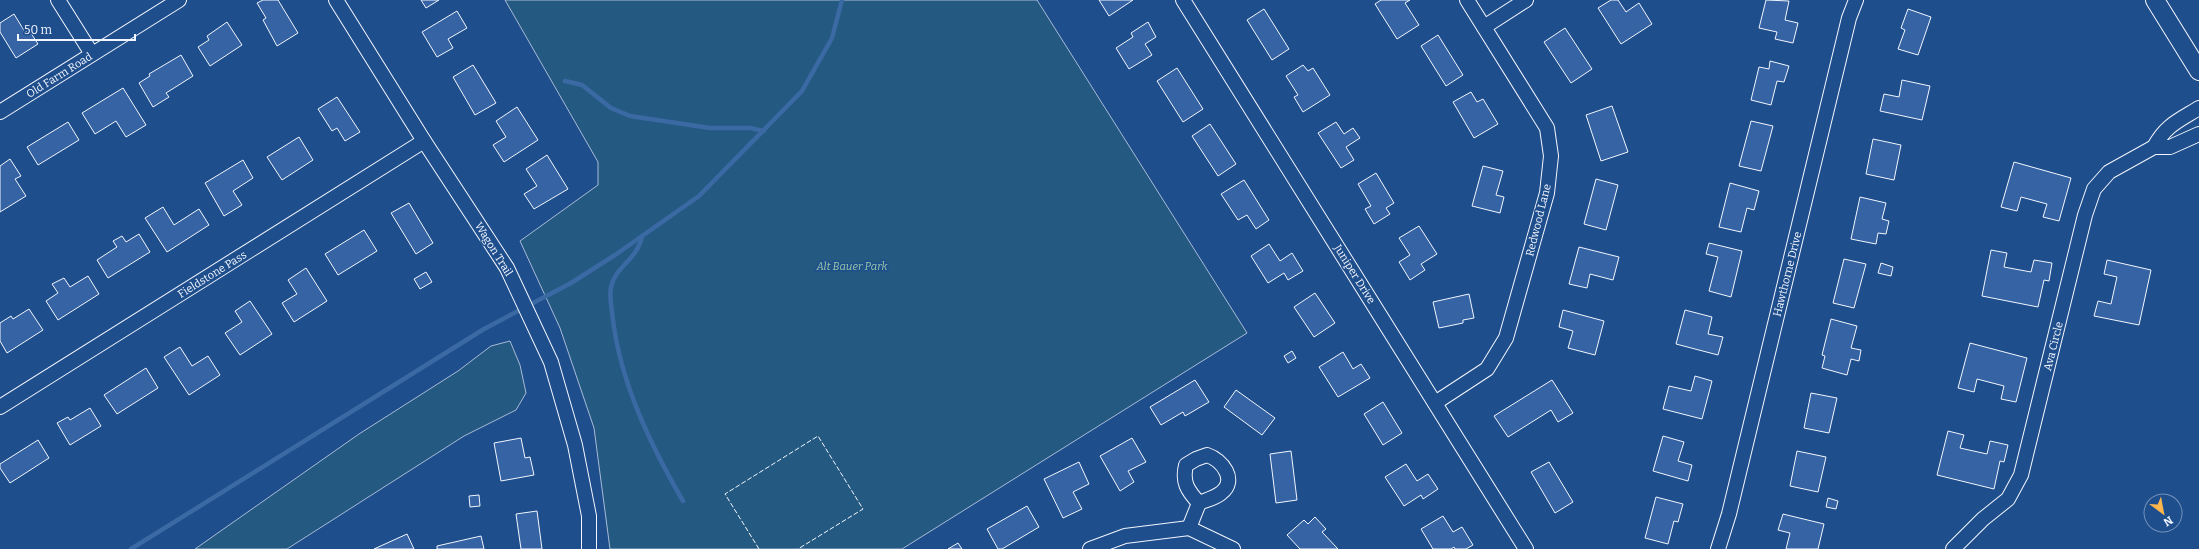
<svg xmlns="http://www.w3.org/2000/svg" width="2199" height="549" font-family="Bitter,serif">
	<style>
		.green { fill: #245a82; stroke: #a8bbd7 }
		.lines { fill: none; stroke-linecap: round; stroke-linejoin: round }
		.stream { stroke: #3b69a3; stroke-width: 4.5 }
		.building { fill: #3563a3; stroke: #f2f6ff }
		.minor-casing { stroke: #f2f6ff; stroke-width: 16 }
		.tertiary-casing { stroke: #f2f6ff; stroke-width: 20 }
		.minor { stroke: #1f4e8c; stroke-width: 14 }
		.tertiary { stroke: #1f4e8c; stroke-width: 18 }
		.fence { stroke: #f2f6ff; stroke-width: 1; stroke-dasharray: 5 2; stroke-linecap: butt }
		.labels { text-anchor: middle; stroke-width: 3; stroke-linejoin: round; paint-order: stroke }
		.street-label { font-size: 11px; fill: #f2f6ff; stroke: #1f4e8c }
		.park-label { font-size: 11px; font-style: italic; fill: #97c8a6; stroke: #1f4e8c }
	</style>
	<rect width="100%" height="100%" fill="#1f4e8c"/>
	<g class="green">
		<path d="M505 0H1037L1247 333 902 549H610L594 428 560 328 520 241 598 185V162Z"/>
		<path d="M510 341 520 365 526 393 516 410 464 436 287 549H195L359 434 458 371 491 346Z"/>
	</g>
	<g class="lines">
		<g class="stream">
			<path d="M565 81 582 85 611 108 630 116 710 128H750L764 131"/>
			<path d="M642 236C638 259 615 267 611 287 609 297 612 310 613 320 621 384 651 446 683 501"/>
			<path d="M131 549 484 329 571 283 615 255 699 196 802 91 832 38 842 0"/>
		</g>
	</g>
	<g class="building">
		<path d="M263 0H278L298 33 277 46 263 20 266 18 257 3Z"/>
		<path d="M421 0H439L426 8Z"/>
		<path d="M1099 0H1133L1109 16Z"/>
		<path d="M1381 0H1410L1405 3 1419 25 1397 39 1375 4Z"/>
		<path d="M1611 0H1618L1626 12 1639 3 1652 24 1621 44 1598 8Z"/>
		<path d="M1766 0 1789 1 1785 20 1798 23 1793 43 1775 39 1777 32 1759 28Z"/>
		<path d="M1264 9 1289 49 1272 60 1247 20Z"/>
		<path d="M1908 9 1931 17 1918 55 1898 49 1905 30 1901 28Z"/>
		<path d="M457 11 467 28 448 39 453 48 437 57 422 32Z"/>
		<path d="M14 14 25 32 29 30 38 44 16 58 0 32V23Z"/>
		<path d="M227 22 242 45 210 66 198 47 209 40 207 36Z"/>
		<path d="M1148 22 1156 37 1145 44 1152 55 1129 69 1116 48 1133 37 1131 33Z"/>
		<path d="M1565 28 1592 69 1571 83 1544 42Z"/>
		<path d="M1438 35 1463 75 1446 86 1421 46Z"/>
		<path d="M181 55 193 76 166 93 169 97 153 107 139 83 150 76 149 74Z"/>
		<path d="M1770 61 1789 66 1784 82 1777 81 1771 105 1751 100 1759 67 1769 69Z"/>
		<path d="M473 65 496 103 475 115 453 77Z"/>
		<path d="M1303 65 1308 71 1313 68 1330 95 1303 112 1294 97 1298 95 1286 76Z"/>
		<path d="M1177 68 1203 109 1183 122 1157 81Z"/>
		<path d="M1902 80 1930 86 1922 120 1880 111 1884 94 1899 97Z"/>
		<path d="M123 88 146 125 126 137 116 121 95 134 82 113Z"/>
		<path d="M1471 92 1477 102 1483 99 1498 124 1474 138 1453 102Z"/>
		<path d="M337 97 360 132 345 141 337 128 332 131 318 109Z"/>
		<path d="M1612 106 1628 152 1601 161 1586 115Z"/>
		<path d="M517 107 538 140 504 162 493 145 506 137 496 121Z"/>
		<path d="M1751 121 1773 126 1761 171 1739 166Z"/>
		<path d="M68 122 79 140 38 165 27 147Z"/>
		<path d="M1336 122 1344 134 1353 128 1360 138 1346 147 1354 160 1341 168 1318 133Z"/>
		<path d="M1210 124 1236 164 1218 176 1192 136Z"/>
		<path d="M299 137 313 160 282 180 267 157Z"/>
		<path d="M1873 139 1901 145 1894 180 1866 174Z"/>
		<path d="M547 155 568 189 534 209 524 194 537 186 526 169Z"/>
		<path d="M10 159 21 176 15 179 26 196 0 212V166Z"/>
		<path d="M243 160 253 178 233 191 242 205 224 216 205 183Z"/>
		<path d="M2014 162 2071 178 2059 221 2043 217 2047 204 2021 197 2017 211 2001 207Z"/>
		<path d="M1483 166 1503 171 1496 195 1504 197 1500 213 1472 206Z"/>
		<path d="M1376 173 1394 203 1386 208 1390 214 1374 224 1365 209 1371 206 1358 184Z"/>
		<path d="M1596 179 1618 185 1606 230 1584 224Z"/>
		<path d="M1244 180 1269 220 1256 229 1247 215 1238 220 1221 194Z"/>
		<path d="M1730 183 1759 191 1754 210 1747 208 1741 232 1719 227Z"/>
		<path d="M1860 197 1886 203 1882 219 1889 221 1886 234 1878 233 1876 244 1851 239Z"/>
		<path d="M409 203 433 243 416 254 391 213Z"/>
		<path d="M163 207 174 225 199 209 209 225 167 252 145 218Z"/>
		<path d="M1419 226 1437 254 1421 264 1425 270 1410 280 1399 262 1410 255 1399 238Z"/>
		<path d="M364 230 377 251 338 275 325 254Z"/>
		<path d="M139 234 150 252 108 278 97 260 117 247 113 241 122 236 126 242Z"/>
		<path d="M1709 243 1742 251 1731 297 1709 291 1718 257 1706 254Z"/>
		<path d="M1269 244 1280 261 1292 253 1303 271 1288 280 1284 273 1268 283 1251 256Z"/>
		<path d="M1579 247 1619 257 1613 280 1590 274 1587 288 1569 284Z"/>
		<path d="M1991 250 2007 253 2004 267 2031 272 2034 260 2052 263 2049 281 2044 280 2038 307 1982 296Z"/>
		<path d="M1844 259 1866 264 1854 308 1833 303Z"/>
		<path d="M2107 260 2151 270 2139 325 2094 316 2098 301 2111 304 2117 277 2104 274Z"/>
		<path d="M1881 263 1893 267 1891 276 1878 273Z"/>
		<path d="M306 268 327 301 294 322 282 303 297 294 288 280Z"/>
		<path d="M426 272 432 282 420 289 414 279Z"/>
		<path d="M88 276 99 294 58 320 46 301 58 293 52 284 64 278 70 287Z"/>
		<path d="M1315 293 1335 323 1314 337 1294 307Z"/>
		<path d="M1469 294 1474 318 1463 320V323L1439 328 1433 302Z"/>
		<path d="M250 301 272 334 240 355 225 333 242 322 235 311Z"/>
		<path d="M29 309 43 330 7 353 0 341V323L11 316 13 319Z"/>
		<path d="M1563 310 1604 321 1595 355 1568 348 1573 331 1559 327Z"/>
		<path d="M1685 310 1712 317 1708 334 1723 337 1718 355 1676 344Z"/>
		<path d="M1831 319 1857 326 1851 348 1861 350 1859 361 1851 359 1847 375 1822 368 1825 356 1822 355Z"/>
		<path d="M1970 343 2027 358 2016 402 2001 399 2004 386 1977 379 1974 392 1958 388Z"/>
		<path d="M180 347 192 366 208 356 220 375 189 395 164 357Z"/>
		<path d="M1292 351 1296 358 1288 363 1284 356Z"/>
		<path d="M1343 352 1353 369 1361 364 1370 378 1338 397 1319 367Z"/>
		<path d="M146 368 158 388 117 414 104 395Z"/>
		<path d="M1695 376 1712 381 1702 419 1663 409 1669 386 1691 391Z"/>
		<path d="M1195 380 1209 402 1185 416 1183 412 1161 425 1150 407Z"/>
		<path d="M1552 380 1573 413 1558 422 1551 410 1508 437 1494 416Z"/>
		<path d="M1236 390 1275 418 1262 435 1224 407Z"/>
		<path d="M1811 393 1837 398 1829 433 1804 428Z"/>
		<path d="M1383 402 1402 433 1383 445 1364 414Z"/>
		<path d="M90 408 101 426 70 445 57 423 68 417 70 420Z"/>
		<path d="M1948 431 1964 435 1960 448 1987 454 1990 441 2008 445 2004 462 2000 461 1994 489 1937 475Z"/>
		<path d="M1663 436 1684 442 1678 461 1692 465 1688 481 1653 471Z"/>
		<path d="M521 438 525 458 530 457 534 475 501 481 494 443Z"/>
		<path d="M1132 438 1146 462 1128 471 1134 482 1120 491 1100 456Z"/>
		<path d="M38 440 49 458 10 483 0 468V464Z"/>
		<path d="M1291 451 1297 500 1276 503 1270 454Z"/>
		<path d="M1797 451 1826 457 1818 492 1790 486Z"/>
		<path d="M1079 462 1089 484 1073 492 1082 509 1063 518 1044 479Z"/>
		<path d="M1549 462 1573 502 1555 513 1531 472Z"/>
		<path d="M1406 464 1417 481 1428 474 1438 489 1423 499 1421 495 1404 506 1385 477Z"/>
		<path d="M479 495 480 506 470 507 469 496Z"/>
		<path d="M1656 497 1683 504 1678 522 1674 521 1668 544 1645 538Z"/>
		<path d="M1828 498 1838 501 1836 509 1826 507Z"/>
		<path d="M1027 506 1039 527 1002 549H998L987 529Z"/>
		<path d="M537 511 542 549H521L516 514Z"/>
		<path d="M1783 514 1824 524 1818 549H1786L1790 533 1778 530Z"/>
		<path d="M1443 516 1453 532 1462 527 1473 545 1466 549H1455L1454 547 1451 549H1433L1421 529Z"/>
		<path d="M1315 517 1326 529 1322 532 1338 549H1300L1287 535 1304 520 1308 524Z"/>
		<path d="M407 534 414 549H374Z"/>
		<path d="M481 536 484 549H437V546Z"/>
		<path d="M958 543 962 549H948Z"/>
	</g>
	<g class="lines">
		<defs>
			<g id="minor">
				<path d="M58 0 92 54"/>
				<path d="M336 0 424 141 507 268 551 362 575 445 589 516V549"/>
				<path d="M1183 0 1526 549"/>
				<path d="M1484 27 1526 0"/>
				<path d="M0 112 179 0"/>
				<path d="M2154 147C2166 125 2178 121 2199 108"/>
				<path d="M1435 403 1487 369 1506 338 1547 193 1551 156 1547 128 1467 0"/>
				<path d="M0 407 424 141"/>
				<path d="M1207 455C1222 460 1238 480 1221 493 1215 498 1206 500 1199 503 1187 490 1182 482 1186 465L1196 459Z"/>
				<path d="M1189 528 1199 503"/>
				<path d="M1090 549 1125 536 1189 528 1233 549"/>
				<path d="M1718 549 1729 514 1849 18 1856 0"/>
				<path d="M1953 549 1983 519 2008 499 2021 475 2085 215 2094 189 2109 172 2154 147H2170L2199 134"/>
			</g>
			<path id="tertiary" d="M2155 0 2199 71"/>
		</defs>
		<use href="#minor" class="minor-casing"/>
		<use href="#tertiary" class="tertiary-casing"/>
		<use href="#minor" class="minor"/>
		<use href="#tertiary" class="tertiary"/>
		<path class="fence" d="M759 549 725 494 818 436 863 509 798 549"/>
	</g>
	<g class="labels">
		<g class="street-label">
			<text transform="translate(59 75) rotate(-32)" y="4">Old Farm Road</text>
			<text transform="translate(1538 220) rotate(-76)" y="4">Redwood Lane</text>
			<text transform="translate(494 249) rotate(58)" y="4">Wagon Trail</text>
			<text transform="translate(212 274) rotate(-32)" y="4">Fieldstone Pass</text>
			<text transform="translate(1355 274) rotate(58)" y="4">Juniper Drive</text>
			<text transform="translate(1787 274) rotate(-76)" y="4">Hawthorne Drive</text>
			<text transform="translate(2053 346) rotate(-76)" y="4">Ava Circle</text>
		</g>
		<g class="park-label">
			<text x="852" y="270">Alt Bauer Park</text>
		</g>
	</g>
	<g transform="translate(2163 513) rotate(148)"><circle r="19" fill="#1f4e8c" stroke="#7391ba"/>
	<path d="M0-3L7 15L0 10L-7 15Z" fill="#ffb74d"/>
	<text y="-6" font-size="11" font-weight="bold" text-anchor="middle" fill="#f2f6ff">N</text>
	</g>
	<path d="M18 34v6h117v-6" fill="none" stroke="#f2f6ff" stroke-width="2"/>
	<text x="24" y="34" font-size="12" fill="#f2f6ff" stroke="#1f4e8c" stroke-width="3" paint-order="stroke">50 m</text>
</svg>
